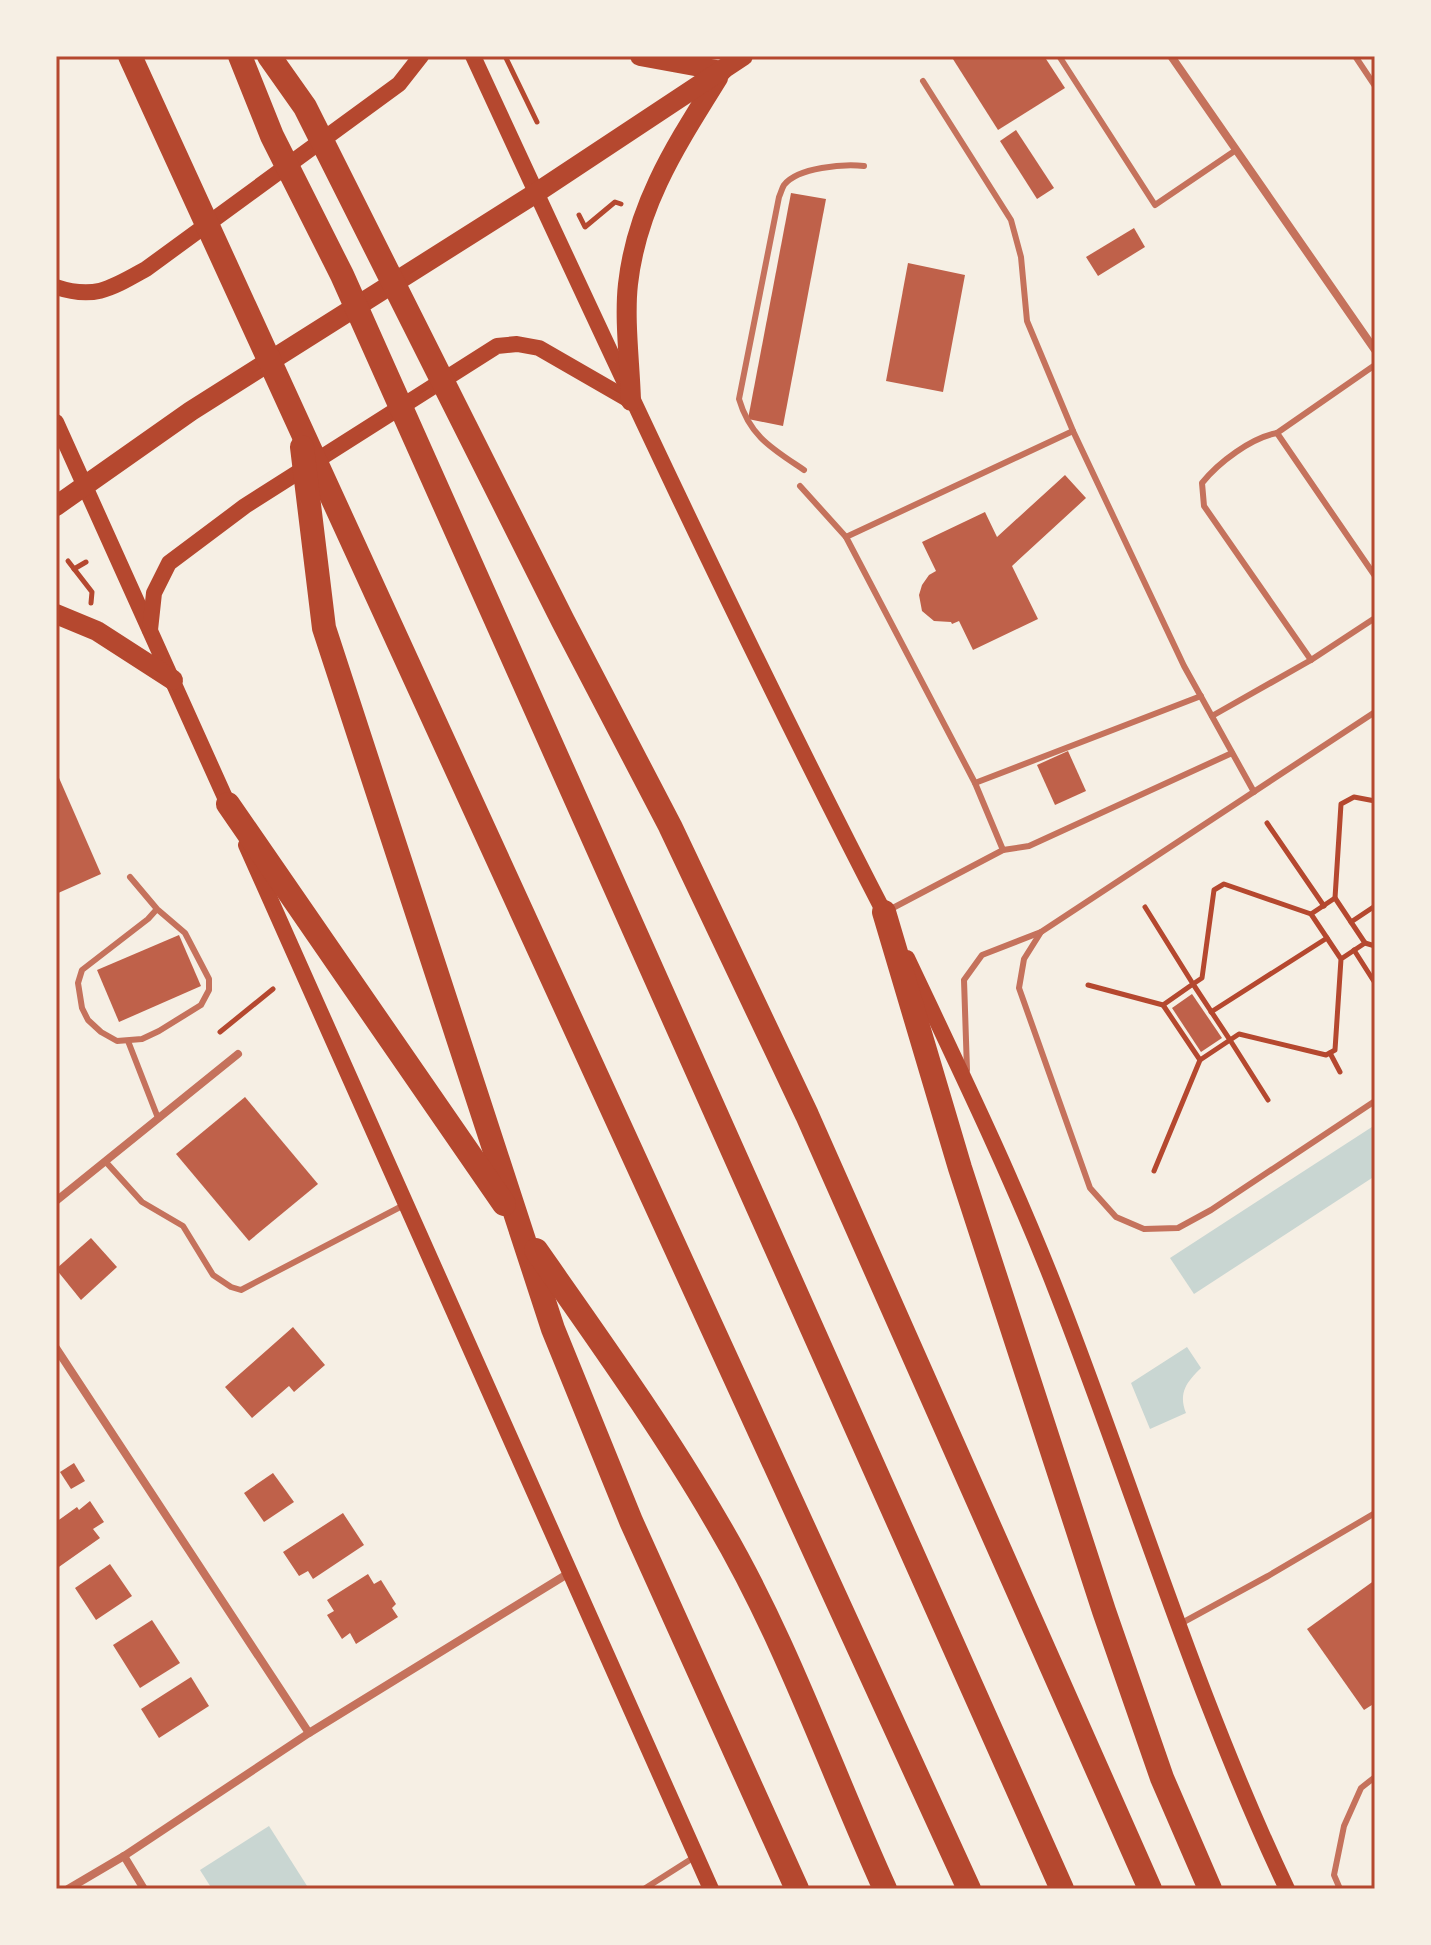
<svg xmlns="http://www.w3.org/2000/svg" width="1431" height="1945" font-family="Signika,sans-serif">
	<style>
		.water { fill: #c9d6d2 }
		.building { fill: #bf614a }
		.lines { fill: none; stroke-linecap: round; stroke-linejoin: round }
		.path { stroke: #b5482f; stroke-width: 5 }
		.service { stroke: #c5725c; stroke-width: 6 }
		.minor { stroke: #c5725c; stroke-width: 8 }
		.secondary { stroke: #b5482f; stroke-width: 16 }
		.primary { stroke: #b5482f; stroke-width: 20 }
		.motorway { stroke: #b5482f; stroke-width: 24 }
		.neatline { fill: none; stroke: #b5482f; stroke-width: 3 }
	</style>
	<rect width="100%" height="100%" fill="#f6efe4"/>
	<g class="water">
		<path d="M1375 1125V1176L1194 1294 1170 1258Z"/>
		<path d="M1187 1347 1201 1368C1187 1382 1178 1392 1186 1413L1150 1429 1131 1383Z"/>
		<path d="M269 1826 309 1889H212L200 1870Z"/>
	</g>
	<g class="building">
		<path d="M951 56H1044L1065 88 998 130Z"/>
		<path d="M1016 130 1054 188 1037 199 1000 141Z"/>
		<path d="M791 193 826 199 783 426 748 419Z"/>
		<path d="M1134 228 1145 247 1098 276 1086 257Z"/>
		<path d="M908 263 965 275 943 392 886 381Z"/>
		<path d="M1065 475 1086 498 1012 566 1038 619 973 650 959 621 952 624 951 622 934 621 922 611 919 595 922 585 929 575 936 571 922 542 985 512 997 537Z"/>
		<path d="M1068 751 1086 791 1055 805 1037 765Z"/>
		<path d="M56 771 101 874 56 894Z"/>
		<path d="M179 935 201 986 119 1022 97 970Z"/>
		<path d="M1192 994 1222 1038 1201 1052 1172 1008Z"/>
		<path d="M245 1097 318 1184 249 1241 176 1154Z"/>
		<path d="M91 1238 117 1267 81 1300 56 1269Z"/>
		<path d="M293 1327 325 1365 294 1392 289 1386 252 1418 225 1387Z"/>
		<path d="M74 1463 85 1481 71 1489 60 1472Z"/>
		<path d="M273 1473 294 1502 264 1522 244 1493Z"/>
		<path d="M90 1501 104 1522 93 1529 100 1538 56 1569V1522L77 1507 79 1510Z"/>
		<path d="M343 1513 364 1545 313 1579 308 1571 299 1576 283 1552Z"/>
		<path d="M110 1564 132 1596 96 1620 75 1588Z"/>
		<path d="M368 1574 374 1584 381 1580 396 1604 392 1608 398 1617 356 1644 350 1633 342 1639 327 1615 334 1611 327 1600Z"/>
		<path d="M1375 1580V1703L1364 1710 1307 1629Z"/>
		<path d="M152 1620 180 1663 140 1688 113 1645Z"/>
		<path d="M191 1677 209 1706 159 1738 141 1709Z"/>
	</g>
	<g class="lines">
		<g class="path">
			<path d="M505 56 537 122"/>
			<path d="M579 215 585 227 615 202 621 204"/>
			<path d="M68 561 92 592 91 603"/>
			<path d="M74 569 86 562"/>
			<path d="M1267 823 1324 906"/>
			<path d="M1335 898 1341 804 1354 797 1375 801"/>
			<path d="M1351 922 1375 906"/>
			<path d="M1365 943 1375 946"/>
			<path d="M1354 950 1375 983"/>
			<path d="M1088 985 1163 1005 1193 984 1145 907"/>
			<path d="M1163 1005 1200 1060 1230 1040 1193 984 1202 978 1214 890 1224 884 1311 914"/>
			<path d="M1211 1012 1327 938"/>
			<path d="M220 1032 273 989"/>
			<path d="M1330 1053 1340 1072"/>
			<path d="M1268 1100 1230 1040 1239 1034 1326 1055 1335 1050 1341 959 1311 914 1335 898 1365 943 1341 959"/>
			<path d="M1154 1171 1200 1060"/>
		</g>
		<g class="service">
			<path d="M1059 56 1155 205 1236 150"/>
			<path d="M1355 56 1375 86"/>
			<path d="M1375 365 1277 433 1375 576"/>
			<path d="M1073 431 1184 666 1254 792"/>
			<path d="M1277 433C1251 438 1219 462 1202 483L1204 506 1311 660"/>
			<path d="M804 470C773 449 750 437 739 399L779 197C781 193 782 188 784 185 798 167 844 164 864 166"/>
			<path d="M800 486 846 537 1073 431 1027 321 1021 257 1011 220 923 81"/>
			<path d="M846 537 975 783"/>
			<path d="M1375 712 1041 932 1024 959 1019 988 1090 1188 1116 1217 1144 1229 1178 1228 1211 1210 1375 1101"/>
			<path d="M1212 716 1311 660 1375 618"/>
			<path d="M1003 850 1029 846 1232 753"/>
			<path d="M130 877 157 909 185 933 209 979V990L201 1005 159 1031 142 1039 117 1041 101 1032 88 1020 82 1008 78 983 82 970 148 919 157 909"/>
			<path d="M889 910 1003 850 975 783 1201 696"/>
			<path d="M128 1041 158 1118"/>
			<path d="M967 1070 964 980 982 955 1041 932"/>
			<path d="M105 1161 142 1202 183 1226 213 1275 231 1287 241 1290 404 1205"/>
			<path d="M1180 1624 1268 1576 1375 1513"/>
			<path d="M644 1889 696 1856"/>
			<path d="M1340 1889 1334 1875 1344 1826 1361 1788 1375 1777"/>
		</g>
		<g class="minor">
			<path d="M1171 56 1375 350"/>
			<path d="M56 1201 238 1054"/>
			<path d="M56 1348 309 1733"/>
			<path d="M124 1856 144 1889"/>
			<path d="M68 1889 124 1856 309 1733 569 1573"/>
		</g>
		<g class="secondary">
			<path d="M473 56C607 346 741 636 888 920"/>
			<path d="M56 287C95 300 112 288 146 269L399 84 421 56"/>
			<path d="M56 422 232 813"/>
			<path d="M150 630 154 593 169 563 245 506 497 346 517 344 539 348 631 401"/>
			<path d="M246 845 711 1889"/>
			<path d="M907 958C959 1068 1012 1177 1056 1290 1134 1489 1195 1695 1287 1889"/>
		</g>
		<g class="primary">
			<path d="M640 56 722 71"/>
			<path d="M631 401C630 364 624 320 628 284 637 204 677 144 718 78"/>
			<path d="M56 506 191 411 536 193 743 56"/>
			<path d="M56 614 97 631 173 680"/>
		</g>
		<g class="motorway">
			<path d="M130 56 969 1889"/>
			<path d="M240 56 272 136 342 275 1062 1889"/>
			<path d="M269 56 305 107 563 621 670 826 807 1115 1150 1889"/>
			<path d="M302 447 324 628 553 1329 631 1521 797 1889"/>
			<path d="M228 804 504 1204"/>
			<path d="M884 912 960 1168 1104 1611 1162 1778 1210 1889"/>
			<path d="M536 1250C599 1340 663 1429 718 1524 786 1639 830 1768 885 1889"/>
		</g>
	</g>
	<rect width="1431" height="1945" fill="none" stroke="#f6efe4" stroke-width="116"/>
	<rect x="58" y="58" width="1315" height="1829" class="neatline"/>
</svg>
